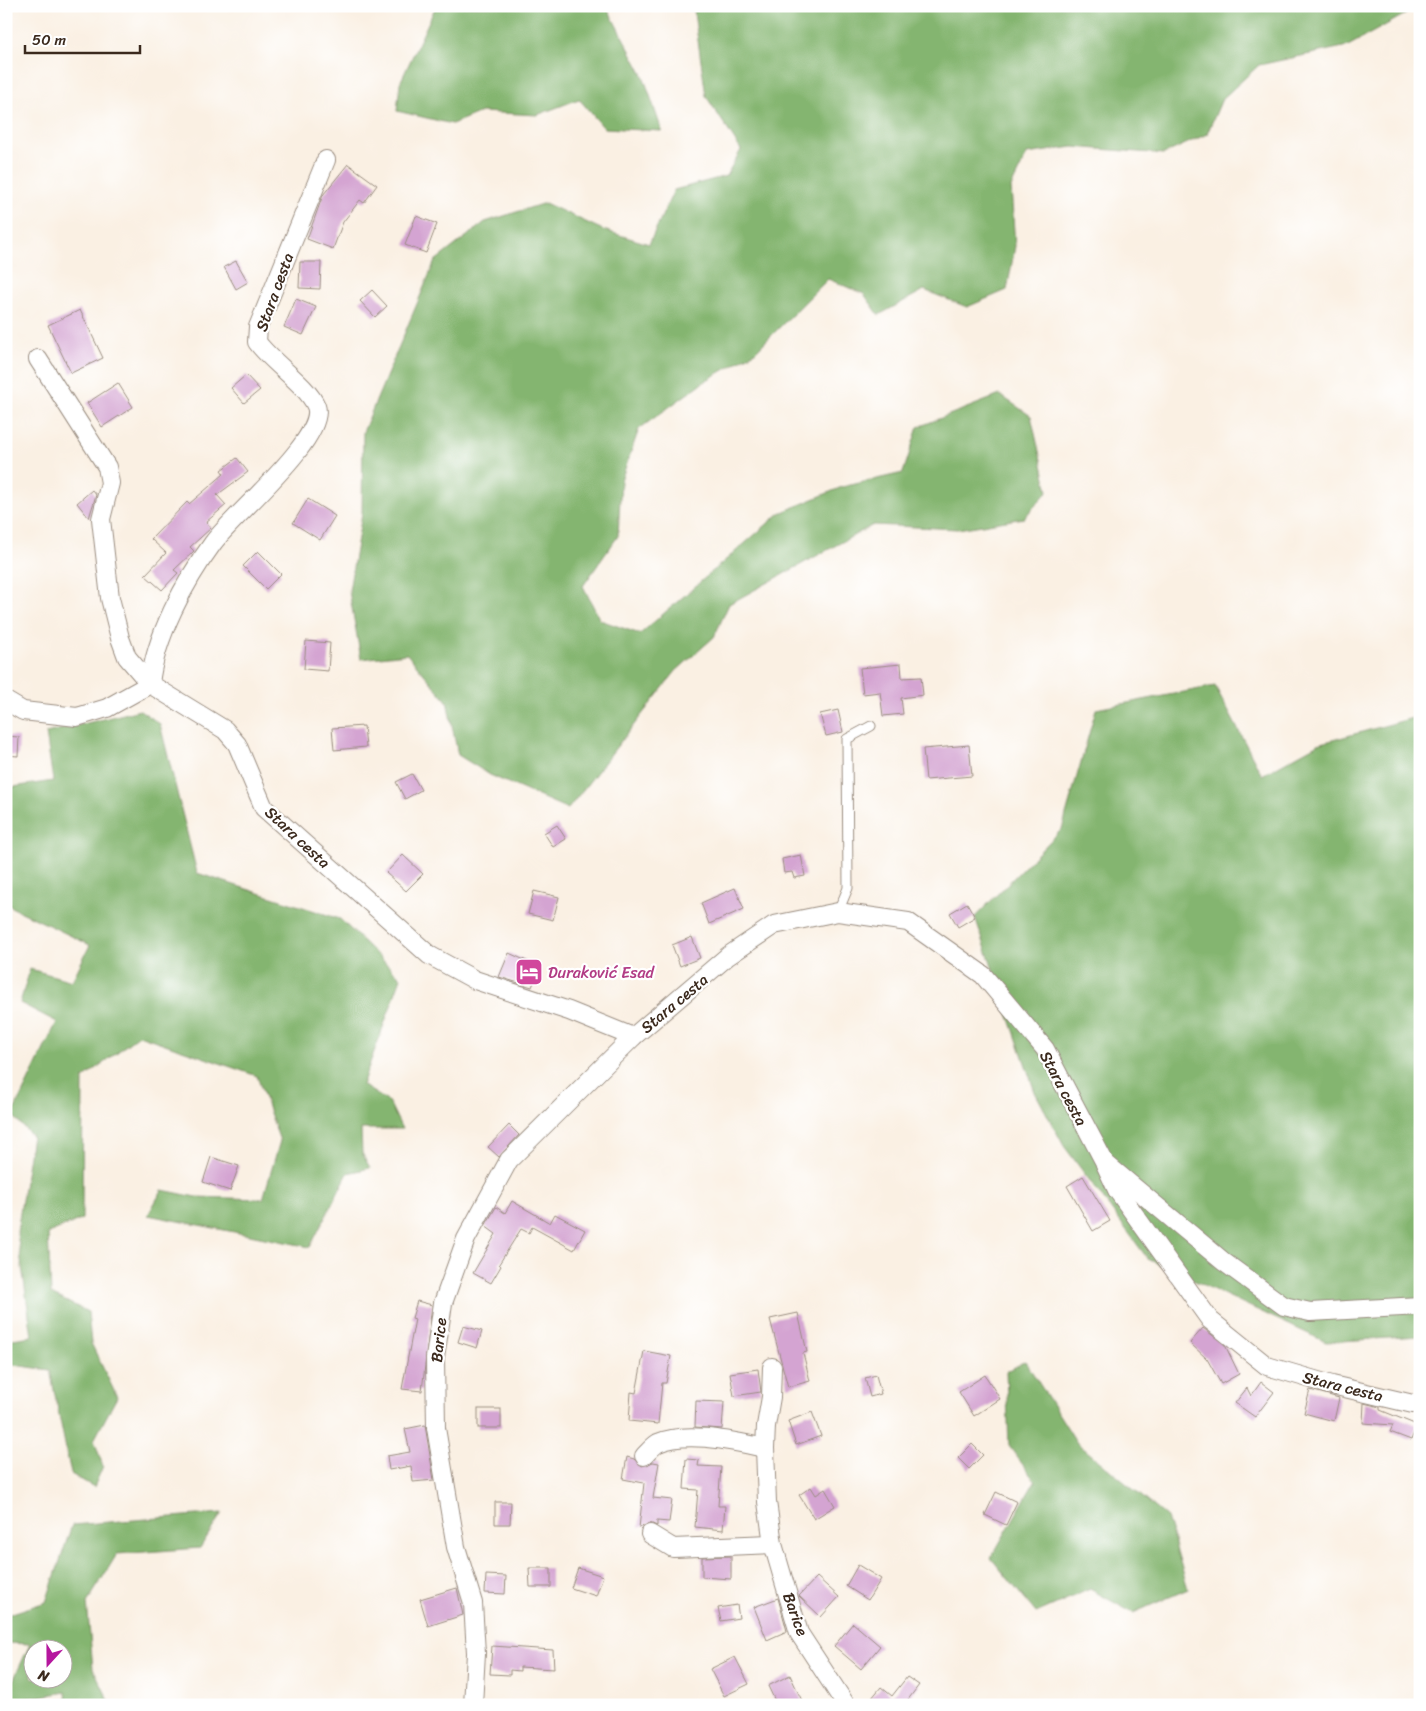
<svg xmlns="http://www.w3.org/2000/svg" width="1426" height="1711" font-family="Sriracha,sans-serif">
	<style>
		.forest { fill: #84b56f; stroke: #607046; fill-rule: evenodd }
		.building { fill: #d4a4d2 }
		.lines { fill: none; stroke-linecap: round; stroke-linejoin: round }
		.service-casing { stroke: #9a8d80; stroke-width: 11 }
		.minor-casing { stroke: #9a8d80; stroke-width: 20 }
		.service { stroke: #fff; stroke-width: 9 }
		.minor { stroke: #fff; stroke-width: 18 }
		.labels { text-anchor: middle; stroke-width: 4.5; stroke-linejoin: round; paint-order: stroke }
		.street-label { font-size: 16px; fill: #3b2a1e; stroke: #fff }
		.hotel-label { font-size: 16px; fill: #b23c85; stroke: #fff; text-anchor: start }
	</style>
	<rect width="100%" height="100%" fill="#fff"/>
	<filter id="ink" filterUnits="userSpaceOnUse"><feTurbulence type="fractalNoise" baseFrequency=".02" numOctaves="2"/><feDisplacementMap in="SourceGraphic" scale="10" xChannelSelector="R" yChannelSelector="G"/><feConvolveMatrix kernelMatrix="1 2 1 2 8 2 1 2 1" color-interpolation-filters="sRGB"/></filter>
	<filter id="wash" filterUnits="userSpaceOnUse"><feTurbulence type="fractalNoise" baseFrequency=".0096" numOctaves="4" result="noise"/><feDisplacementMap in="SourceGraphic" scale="20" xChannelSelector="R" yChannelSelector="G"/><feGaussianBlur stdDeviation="1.12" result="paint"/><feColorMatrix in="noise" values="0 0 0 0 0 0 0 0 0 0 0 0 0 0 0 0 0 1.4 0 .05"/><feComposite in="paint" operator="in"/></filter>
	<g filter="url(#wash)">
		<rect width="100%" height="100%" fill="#faf0e3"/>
		<g class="forest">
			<path d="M436 6H606L643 75 662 131 604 128 579 99 537 115 481 112 452 124 397 111 400 83Z"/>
			<path d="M693 6H1420L1348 46 1259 65 1222 99 1207 134 1164 154 1073 147 1027 154 1011 187 1015 246 1007 290 967 307 924 290 879 315 864 294 828 279 755 352 705 381 639 429 621 480 618 536 583 586 600 620 640 634 780 513 842 487 903 473 918 427 1000 395 1031 416 1048 491 1024 518 958 529 873 525 729 604 714 637 676 671 568 809 490 775 458 755 447 701 407 654 361 659 349 591 362 514 363 432 435 261 485 222 545 203 603 230 649 244 674 190 726 176 741 150 706 96Z"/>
			<path d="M1215 686 1262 775 1318 744 1420 716V1336L1326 1342 1148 1259 1064 1146 1035 1092 975 917 1062 829 1096 709Z"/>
			<path d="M140 710 160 724 197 873 340 919 401 978 362 1085 389 1102 402 1129H361L362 1153 370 1168 348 1173 310 1247 148 1215 162 1190 196 1197 263 1199 280 1141 257 1076 139 1035 83 1079 82 1219 48 1233 51 1294 88 1312 91 1343 117 1397 94 1440 103 1466 94 1487 71 1474 50 1370 6 1364V1340L32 1336 17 1232 32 1136 12 1115 57 1022 20 1003 30 969 72 981 90 945 11 907 6 902V788L53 781 46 733Z"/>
			<path d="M1025 1361 1077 1443 1167 1517 1188 1589 1133 1613 1090 1589 1036 1613 991 1558 1035 1481 1009 1446 1006 1372Z"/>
			<path d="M222 1513 200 1548 117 1554 87 1603 93 1668 111 1705H67L66 1692 6 1702V1696L30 1644 6 1643V1615L46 1602 72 1525ZM62 1648V1678H32V1648Z"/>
		</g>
		<g id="blocks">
			<g class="building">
				<path d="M348 164 377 185 364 203 360 200 343 222 333 249 307 239 323 195Z"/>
				<path d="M416 216 437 224 426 253 405 245Z"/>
				<path d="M236 261 248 282 236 289 224 267Z"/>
				<path d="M300 262H321L320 289 299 288Z"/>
				<path d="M372 290 387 306 375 317 360 301Z"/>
				<path d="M296 299 316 307 303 335 284 327Z"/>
				<path d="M80 310 103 358 71 373 48 325Z"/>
				<path d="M246 375 260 390 244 403 231 388Z"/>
				<path d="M118 383 133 407 102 427 87 403Z"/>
				<path d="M237 458 248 472 217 495 226 505 206 522 211 528 190 547 194 551 174 570 178 573 162 590 145 575 166 553 151 539 187 502 189 504 224 474 221 470Z"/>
				<path d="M92 490 96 495 89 518 77 503Z"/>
				<path d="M308 499 335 516 320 540 293 523Z"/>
				<path d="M258 551 281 574 266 589 243 566Z"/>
				<path d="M306 641 330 643 328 671 304 669Z"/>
				<path d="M901 664 902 678 921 677 923 695 901 698 903 714 883 716 880 692 863 694 860 668Z"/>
				<path d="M838 710 843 732 826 736 820 714Z"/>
				<path d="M364 726 366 747 334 750 332 728Z"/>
				<path d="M6 736 19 737 18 756 6 755Z"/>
				<path d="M969 745 972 776 926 780 923 749Z"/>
				<path d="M412 774 421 790 405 799 396 782Z"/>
				<path d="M557 825 566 839 553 847 544 833Z"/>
				<path d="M403 855 423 874 406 891 386 873Z"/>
				<path d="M801 855 805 876 794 878 792 872 784 873 782 859Z"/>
				<path d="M735 888 744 909 709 924 701 903Z"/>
				<path d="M534 891 559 897 553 920 528 914Z"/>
				<path d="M967 903 975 917 958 927 950 913Z"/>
				<path d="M692 937 700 958 680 966 672 945Z"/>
				<path d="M509 953 540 967 532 987 499 977Z"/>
				<path d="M509 1125 519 1135 499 1157 488 1147Z"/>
				<path d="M211 1157 239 1166 230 1191 203 1182Z"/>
				<path d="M1083 1176 1110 1221 1093 1231 1067 1186Z"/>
				<path d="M512 1201 550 1223 555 1214 585 1230 574 1250 532 1227 529 1233 521 1229 499 1264 501 1266 491 1283 473 1273 496 1234 485 1226 496 1207 505 1213Z"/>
				<path d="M417 1301 432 1305 422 1391 402 1389 415 1319 412 1318Z"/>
				<path d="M798 1313 807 1352 803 1353 810 1381 788 1387 770 1319Z"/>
				<path d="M463 1326 482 1331 477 1348 458 1342Z"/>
				<path d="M1203 1328 1225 1345 1239 1374 1221 1384 1207 1359 1190 1343Z"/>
				<path d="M644 1351 671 1356 666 1383H662L658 1424 629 1421 631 1392 636 1393Z"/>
				<path d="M758 1369 761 1392 734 1396 730 1373Z"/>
				<path d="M876 1375 881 1394 870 1397 865 1378Z"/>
				<path d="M985 1375 1000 1399 974 1416 959 1392Z"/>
				<path d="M1261 1382 1274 1392 1255 1417 1235 1403 1247 1388 1251 1396Z"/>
				<path d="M1310 1390 1339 1398 1334 1421 1304 1413Z"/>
				<path d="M696 1401 724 1402 722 1429 695 1427Z"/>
				<path d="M1364 1403 1380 1407V1410L1417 1425 1411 1440 1390 1432 1393 1425 1363 1423Z"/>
				<rect x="478" y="1409" width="23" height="19"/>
				<path d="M812 1412 821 1436 796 1445 788 1421Z"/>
				<path d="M425 1425 434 1480 413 1482 411 1466 389 1470 387 1456 410 1452 405 1429Z"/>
				<path d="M972 1444 983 1455 969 1469 958 1458Z"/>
				<path d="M627 1457 634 1459 642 1466 653 1462 659 1463 653 1498 672 1500 669 1522 657 1521V1526L650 1523 639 1528 644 1483 623 1479Z"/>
				<path d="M686 1459 699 1460 698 1466 721 1467 718 1506H725L723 1530 695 1527 698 1490 684 1489Z"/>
				<path d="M811 1487 816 1495 825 1489 835 1506 814 1519 799 1495Z"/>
				<path d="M996 1492 1017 1502 1006 1525 985 1515Z"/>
				<path d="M495 1502H511L510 1524H495Z"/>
				<path d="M731 1556V1579L702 1577V1557Z"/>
				<path d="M858 1565 881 1579 868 1600 846 1586Z"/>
				<path d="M529 1568H551V1587H530Z"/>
				<path d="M578 1568 603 1576 596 1596 571 1588Z"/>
				<path d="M486 1575 506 1576 505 1594 485 1593Z"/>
				<path d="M817 1577 839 1597 821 1617 799 1596Z"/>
				<path d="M457 1588 463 1615 428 1626 420 1599Z"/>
				<path d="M778 1598 787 1631 767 1640 754 1607Z"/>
				<path d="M737 1605 739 1618 721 1621 718 1608Z"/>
				<path d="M853 1623 880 1646 861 1669 834 1646Z"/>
				<path d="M492 1646 553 1650 554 1669 520 1667V1671L510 1670V1675L490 1674Z"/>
				<path d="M735 1657 749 1684 724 1696 710 1669Z"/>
				<path d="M790 1675 804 1705H777L768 1686Z"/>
				<path d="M907 1677 919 1685 904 1705H866L881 1687 892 1696Z"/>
			</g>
		</g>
	</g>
	<g filter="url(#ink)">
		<use href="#blocks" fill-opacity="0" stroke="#9a8d80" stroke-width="1"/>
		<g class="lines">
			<defs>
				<path id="service" d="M838 912 848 888 847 739 871 726"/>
				<g id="minor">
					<path d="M38 359 107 467 110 483 101 519 110 598 120 638 127 657 150 684 225 730 237 744 264 808 429 955 475 980 569 1011 633 1037 728 956 774 925 838 912 908 922 983 975 1045 1049 1105 1163 1224 1262 1284 1306 1310 1312 1420 1306"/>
					<path d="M6 701 23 711 77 717 107 708 150 684C155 637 185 581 213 543 231 517 328 437 316 406 307 385 272 363 257 342L258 327 326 160"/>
					<path d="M1105 1164 1117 1190 1210 1320 1267 1366 1332 1385 1413 1404"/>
					<path d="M772 1367 771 1397 766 1426 765 1448 767 1502 773 1544 799 1633 846 1705"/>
					<path d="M644 1456C648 1452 653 1446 658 1443 687 1430 735 1442 765 1448"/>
					<path d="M650 1534 673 1548 773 1544"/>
					<path d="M473 1705 476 1653 473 1603 456 1547 436 1428 435 1358 443 1303 466 1239 509 1160 633 1037"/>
				</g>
			</defs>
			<use href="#service" class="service-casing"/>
			<use href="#minor" class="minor-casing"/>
			<use href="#service" class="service"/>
			<use href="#minor" class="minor"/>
		</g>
	</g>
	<defs>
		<symbol id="hotel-square" viewBox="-11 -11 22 22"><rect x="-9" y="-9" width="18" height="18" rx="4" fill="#d1479c" stroke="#fff"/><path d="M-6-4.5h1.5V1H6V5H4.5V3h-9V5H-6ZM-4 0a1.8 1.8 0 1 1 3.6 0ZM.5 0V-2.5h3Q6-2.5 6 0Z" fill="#fff"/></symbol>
	</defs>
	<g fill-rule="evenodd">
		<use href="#hotel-square" x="513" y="956" width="32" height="32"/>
	</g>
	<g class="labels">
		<g class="street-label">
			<text transform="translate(274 292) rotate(-70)" y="6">Stara cesta</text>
			<text transform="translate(298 837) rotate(43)" y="6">Stara cesta</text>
			<text transform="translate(674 1003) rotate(-40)" y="6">Stara cesta</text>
			<text transform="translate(1064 1088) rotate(62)" y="6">Stara cesta</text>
			<text transform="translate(438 1340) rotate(-84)" y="6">Barice</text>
			<text transform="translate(1343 1386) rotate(14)" y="6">Stara cesta</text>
			<text transform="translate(796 1614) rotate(70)" y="6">Barice</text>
		</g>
		<g class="hotel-label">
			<text x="548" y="978">Duraković Esad</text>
		</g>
	</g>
	<rect width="1426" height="1711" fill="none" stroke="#fff" stroke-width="25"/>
	<g transform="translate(48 1664) rotate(201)"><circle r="24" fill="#ffffff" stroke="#b1aaa5"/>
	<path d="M0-4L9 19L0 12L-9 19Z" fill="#b5179e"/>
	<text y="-8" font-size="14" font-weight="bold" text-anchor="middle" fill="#3b2a1e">N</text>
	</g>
	<path d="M25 45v8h115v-8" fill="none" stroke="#3b2a1e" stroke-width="2.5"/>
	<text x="32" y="45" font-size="15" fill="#3b2a1e" stroke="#ffffff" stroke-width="4" paint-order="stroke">50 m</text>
</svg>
